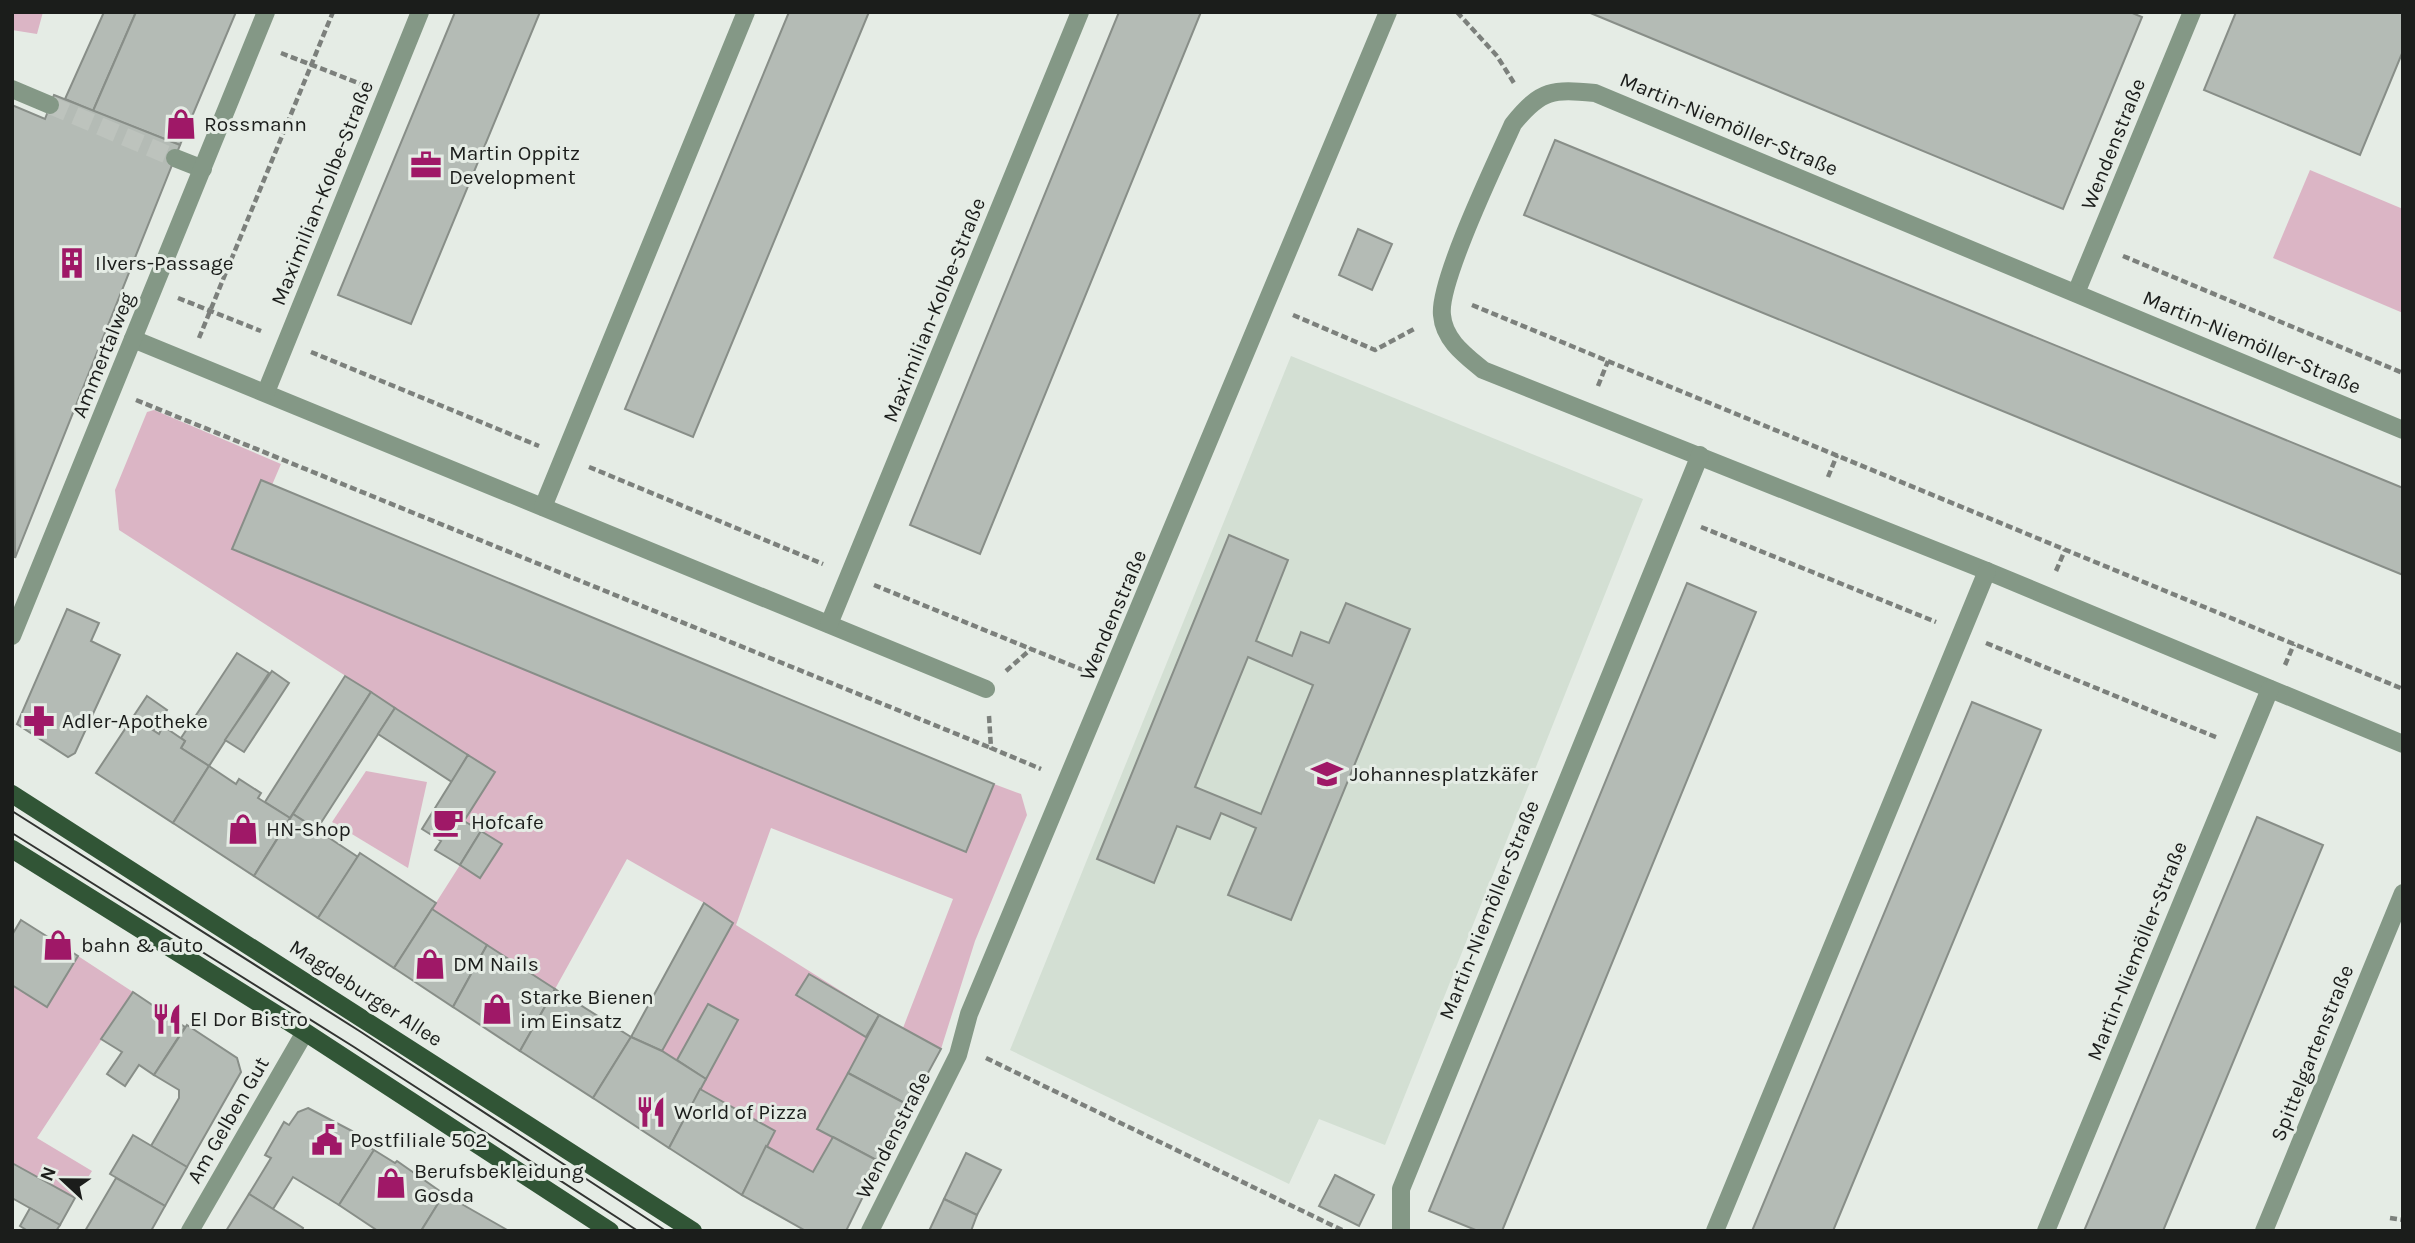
<svg xmlns="http://www.w3.org/2000/svg" width="2415" height="1243" font-family="Karla,sans-serif">
	<style>
		.built { fill: #d3dfd3 }
		.green { fill: #dbb5c5 }
		.building { fill: #b4bbb5; stroke: #888e88; stroke-width: 2; fill-rule: evenodd }
		.lines { fill: none; stroke-linecap: round; stroke-linejoin: round }
		.minor-tunnel { stroke: #bdc3bd; stroke-width: 18; stroke-dasharray: 18 9; stroke-linecap: butt }
		.path { stroke: #7c807c; stroke-width: 4.5; stroke-dasharray: 7 3.5; stroke-linecap: butt }
		.minor { stroke: #849886; stroke-width: 18 }
		.major { stroke: #315536; stroke-width: 18 }
		.tram { stroke: #313331; stroke-width: 2 }
		.labels { text-anchor: middle; stroke-width: 6; stroke-linejoin: round; paint-order: stroke }
		.poi-label { font-size: 21px; fill: #1b1d1b; stroke: #e5ece5; text-anchor: start }
		.street-label { font-size: 21px; fill: #1b1d1b; stroke: #e5ece5 }
	</style>
	<rect width="100%" height="100%" fill="#e5ece5"/>
	<path class="built" d="M1291 356 1643 499 1385 1145 1319 1119 1289 1184 1010 1050Z"/>
	<g class="green">
		<path d="M12 12H43L37 34 12 30Z"/>
		<path d="M2310 170 2403 209V313L2273 258Z"/>
		<path d="M154 410 281 464 272 485 260 481 233 549 965 852 994 784 1021 794 1027 815 975 941 941 1049 903 1028 953 899 771 828 736 925 879 1015 818 1128 833 1137 813 1172 766 1146 774 1131 700 1089 737 1020 708 1004 677 1060 662 1051 732 924 704 903 627 859 555 989 432 909 460 865 480 878 501 843 464 821 495 772 119 530 115 490 147 412Z"/>
		<path d="M366 771 427 782 408 868 332 822Z"/>
		<path d="M78 956 133 992 37 1138 92 1171 75 1198 12 1163V985L47 1007Z"/>
	</g>
	<g class="building">
		<path d="M104 12H136L93 111 65 99Z"/>
		<path d="M136 12H236L180 145 93 111Z"/>
		<path d="M455 12H540L411 324 338 295Z"/>
		<path d="M789 12H869L693 437 625 409Z"/>
		<path d="M1119 12H1201L980 554 910 525Z"/>
		<path d="M1588 12H2130L2142 17 2063 209Z"/>
		<path d="M2236 12H2403V51L2360 155 2204 90Z"/>
		<path d="M54 95 180 145 15 558 12 105 45 119Z"/>
		<path d="M1555 140 2403 488V575L1524 215Z"/>
		<path d="M1358 229 1392 244 1372 290 1339 275Z"/>
		<path d="M261 480 994 784 966 852 232 549Z"/>
		<path d="M1229 535 1288 560 1256 641 1292 656 1301 632 1329 643 1346 603 1410 629 1291 920 1228 895 1256 828 1221 813 1210 839 1177 826 1154 883 1097 859ZM1248 657 1313 685 1261 814 1195 787Z"/>
		<path d="M1687 583 1756 612 1502 1231H1478L1429 1211Z"/>
		<path d="M67 609 99 623 91 641 120 655 75 753 68 757 17 724Z"/>
		<path d="M237 653 269 673 209 766 181 748 185 741 181 738Z"/>
		<path d="M272 671 289 683 244 752 225 740Z"/>
		<path d="M345 676 371 692 290 818 265 802Z"/>
		<path d="M371 692 395 708 317 829 293 814Z"/>
		<path d="M147 696 167 710 153 731 133 717Z"/>
		<path d="M1972 702 2041 730 1833 1231H1752Z"/>
		<path d="M395 708 468 755 452 782 378 734Z"/>
		<path d="M133 717 159 734 163 726 185 741 181 748 209 766 173 823 96 773Z"/>
		<path d="M468 755 495 772 464 821 481 831 460 865 435 850 441 841 422 829Z"/>
		<path d="M209 766 236 784 239 779 261 793 258 798 290 818 254 876 173 823Z"/>
		<path d="M293 814 358 857 318 918 254 876Z"/>
		<path d="M2257 817 2323 845 2163 1231H2084Z"/>
		<path d="M481 831 502 844 480 878 460 865Z"/>
		<path d="M360 853 436 903 394 968 318 918Z"/>
		<path d="M704 903 733 923 662 1051 631 1037Z"/>
		<path d="M432 909 487 945 453 1007 394 968Z"/>
		<path d="M21 920 78 956 47 1007 12 985V935Z"/>
		<path d="M487 945 555 989 520 1051 453 1007Z"/>
		<path d="M809 974 879 1015 866 1037 796 995Z"/>
		<path d="M555 989 631 1037 593 1098 520 1051Z"/>
		<path d="M133 992 185 1027 154 1075 139 1065 125 1086 107 1074 122 1052 101 1039Z"/>
		<path d="M708 1004 738 1020 706 1079 677 1060Z"/>
		<path d="M879 1015 941 1049 910 1106 848 1073Z"/>
		<path d="M187 1025 237 1058 241 1072 187 1167 151 1146 179 1098V1090L154 1075Z"/>
		<path d="M631 1037 662 1051 706 1079 669 1148 593 1098Z"/>
		<path d="M848 1073 910 1106 880 1162 817 1129Z"/>
		<path d="M700 1089 775 1131 742 1195 669 1148Z"/>
		<path d="M308 1108 352 1131 350 1135 374 1150 339 1205 293 1177 273 1209 249 1194 271 1158 265 1155 284 1122 289 1125 298 1112Z"/>
		<path d="M133 1135 187 1167 165 1206 110 1174Z"/>
		<path d="M833 1137 880 1162 846 1231H806L742 1195 766 1146 813 1172Z"/>
		<path d="M374 1150 395 1163 397 1161 444 1194 421 1231H378L339 1205Z"/>
		<path d="M966 1153 1001 1170 977 1215 944 1199Z"/>
		<path d="M12 1163 75 1198 60 1225 12 1198Z"/>
		<path d="M1335 1175 1374 1195 1359 1226 1319 1206Z"/>
		<path d="M116 1178 165 1206 151 1231H85Z"/>
		<path d="M249 1194 303 1228 302 1231H226Z"/>
		<path d="M444 1194 509 1231H421Z"/>
		<path d="M944 1199 977 1215 971 1231H929Z"/>
		<path d="M30 1208 60 1225 56 1231H28L20 1226Z"/>
	</g>
	<g class="lines">
		<path class="minor-tunnel" d="M50 105 175 158"/>
		<g class="path">
			<path d="M1457 12 1497 56 1514 83"/>
			<path d="M281 53 361 84"/>
			<path d="M2123 256 2403 373"/>
			<path d="M178 298 261 331"/>
			<path d="M1472 305 2403 689"/>
			<path d="M1293 315 1375 350 1416 328"/>
			<path d="M199 338 333 12"/>
			<path d="M311 352 539 446"/>
			<path d="M1598 386 1608 361"/>
			<path d="M136 400 991 748"/>
			<path d="M589 467 823 564"/>
			<path d="M1828 477 1837 455"/>
			<path d="M1701 527 1936 622"/>
			<path d="M2056 571 2065 550"/>
			<path d="M874 585 1031 649"/>
			<path d="M1986 643 2218 738"/>
			<path d="M2285 665 2294 644"/>
			<path d="M1006 671 1031 649 1083 670"/>
			<path d="M989 716 991 748 1041 769"/>
			<path d="M986 1058 1344 1231"/>
			<path d="M2390 1218 2403 1220"/>
		</g>
		<g class="minor">
			<path d="M12 89 50 105"/>
			<path d="M175 158 203 169"/>
			<path d="M2076 293 2192 12"/>
			<path d="M133 339 986 689"/>
			<path d="M266 392 420 12"/>
			<path d="M2403 430 1595 93C1553 89 1541 89 1513 124 1497 160 1438 282 1442 315 1444 340 1465 355 1483 370L1987 571 2403 744"/>
			<path d="M543 507 746 12"/>
			<path d="M829 624 1080 12"/>
			<path d="M12 636 266 12"/>
			<path d="M190 1231 305 1032"/>
			<path d="M870 1231 958 1055 969 1014 1388 12"/>
			<path d="M1401 1231V1189L1700 455"/>
			<path d="M1715 1231 1987 571"/>
			<path d="M2046 1231 2270 689"/>
			<path d="M2264 1231 2403 893"/>
		</g>
		<g class="major">
			<path d="M12 794 693 1231"/>
			<path d="M12 849 305 1032 610 1231"/>
		</g>
		<g class="tram">
			<path d="M12 811 361 1032 666 1231"/>
			<path d="M12 833 354 1047 638 1231"/>
		</g>
	</g>
	<defs>
		<symbol id="shop-bare" viewBox="-9 -9 18 18"><path d="M-5-2.5h2.3a2.7 3.5 0 0 1 5.4 0H5L5.5 6h-11ZM-1.5-2.5h3a1.5 2.3 0 0 0-3 0Z" fill="#9f1867" stroke="#e5ece5" stroke-width="2.5" paint-order="stroke"/></symbol>
		<symbol id="office-bare" viewBox="-9 -9 18 18"><path d="M-6-3h4V-5.5h4V-3h4V5H-6ZM-1-4.5V-3h2v-1.5ZM-6 0V1H6V0Z" fill="#9f1867" stroke="#e5ece5" stroke-width="2.5" paint-order="stroke"/></symbol>
		<symbol id="building-bare" viewBox="-9 -9 18 18"><path d="M-4-6H4V6H1V3H-1V6H-4ZM-2.5-4.3h1.7v1.8h-1.7ZM.8-4.3h1.7v1.8H.8ZM-2.5-1h1.7V.8h-1.7ZM.8-1h1.7V.8H.8Z" fill="#9f1867" stroke="#e5ece5" stroke-width="2.5" paint-order="stroke"/></symbol>
		<symbol id="pharmacy-bare" viewBox="-9 -9 18 18"><path d="M-2-6h4v4h4v4h-4v4h-4v-4h-4v-4h4Z" fill="#9f1867" stroke="#e5ece5" stroke-width="2.5" paint-order="stroke"/></symbol>
		<symbol id="school-bare" viewBox="-9 -9 18 18"><path d="M0-5L7-2L0 1L-7-2ZM-4 1L0 2.5L4 1V4Q0 6-4 4Z" fill="#9f1867" stroke="#e5ece5" stroke-width="2.5" paint-order="stroke"/></symbol>
		<symbol id="cafe-bare" viewBox="-9 -9 18 18"><path d="M-5.5-4.5H6V0H3Q3 3.5 0 3.5H-2.5Q-5.5 3.5-5.5 0ZM3-3.2v2h1.7v-2ZM-6 4.5H4V6H-6Z" fill="#9f1867" stroke="#e5ece5" stroke-width="2.5" paint-order="stroke"/></symbol>
		<symbol id="restaurant-bare" viewBox="-9 -9 18 18"><path d="M-5-6h1v4h1v-4h1v4h1v-4h1v5L-1.5 .5V6h-2V.5L-5-1ZM5-6V6H3V1.5H1.5Q1.5-4 5-6Z" fill="#9f1867" stroke="#e5ece5" stroke-width="2.5" paint-order="stroke"/></symbol>
		<symbol id="civic-bare" viewBox="-9 -9 18 18"><path d="M-.6-6.5H3V-4.5H.6V-3L4-1V1h2V6H-6V1h2V-1L-.6-3ZM-1.2 2.5V6h2.4V2.5Z" fill="#9f1867" stroke="#e5ece5" stroke-width="2.5" paint-order="stroke"/></symbol>
	</defs>
	<g fill-rule="evenodd">
		<use href="#shop-bare" x="159" y="102" width="44" height="44"/>
		<use href="#office-bare" x="404" y="143" width="44" height="44"/>
		<use href="#building-bare" x="50" y="241" width="44" height="44"/>
		<use href="#pharmacy-bare" x="17" y="699" width="44" height="44"/>
		<use href="#school-bare" x="1305" y="752" width="44" height="44"/>
		<use href="#cafe-bare" x="426" y="800" width="44" height="44"/>
		<use href="#shop-bare" x="221" y="807" width="44" height="44"/>
		<use href="#shop-bare" x="36" y="923" width="44" height="44"/>
		<use href="#shop-bare" x="408" y="942" width="44" height="44"/>
		<use href="#shop-bare" x="475" y="987" width="44" height="44"/>
		<use href="#restaurant-bare" x="145" y="997" width="44" height="44"/>
		<use href="#restaurant-bare" x="629" y="1090" width="44" height="44"/>
		<use href="#civic-bare" x="305" y="1118" width="44" height="44"/>
		<use href="#shop-bare" x="369" y="1161" width="44" height="44"/>
	</g>
	<g class="labels">
		<g class="poi-label">
			<text x="204" y="131">Rossmann</text>
			<text x="449" y="160">Martin Oppitz<tspan x="449" dy="24">Development</tspan></text>
			<text x="95" y="270">Ilvers-Passage</text>
			<text x="62" y="728">Adler-Apotheke</text>
			<text x="1350" y="781">Johannesplatzkäfer</text>
			<text x="471" y="829">Hofcafe</text>
			<text x="266" y="836">HN-Shop</text>
			<text x="81" y="952">bahn &amp; auto</text>
			<text x="453" y="971">DM Nails</text>
			<text x="520" y="1004">Starke Bienen<tspan x="520" dy="24">im Einsatz</tspan></text>
			<text x="190" y="1026">El Dor Bistro</text>
			<text x="674" y="1119">World of Pizza</text>
			<text x="350" y="1147">Postfiliale 502</text>
			<text x="414" y="1178">Berufsbekleidung<tspan x="414" dy="24">Gosda</tspan></text>
		</g>
		<g class="street-label">
			<text transform="translate(1729 124) rotate(23)" y="7">Martin-Niemöller-Straße</text>
			<text transform="translate(2113 144) rotate(-68)" y="7">Wendenstraße</text>
			<text transform="translate(322 193) rotate(-68)" y="7">Maximilian-Kolbe-Straße</text>
			<text transform="translate(934 310) rotate(-68)" y="7">Maximilian-Kolbe-Straße</text>
			<text transform="translate(2252 342) rotate(23)" y="7">Martin-Niemöller-Straße</text>
			<text transform="translate(103 355) rotate(-68)" y="7">Ammertalweg</text>
			<text transform="translate(1113 615) rotate(-67)" y="7">Wendenstraße</text>
			<text transform="translate(1489 910) rotate(-68)" y="7">Martin-Niemöller-Straße</text>
			<text transform="translate(2137 951) rotate(-68)" y="7">Martin-Niemöller-Straße</text>
			<text transform="translate(366 993) rotate(33)" y="7">Magdeburger Allee</text>
			<text transform="translate(2312 1053) rotate(-68)" y="7">Spittelgartenstraße</text>
			<text transform="translate(228 1120) rotate(-60)" y="7">Am Gelben Gut</text>
			<text transform="translate(893 1135) rotate(-63)" y="7">Wendenstraße</text>
		</g>
	</g>
	<rect width="2415" height="1243" fill="none" stroke="#1b1d1b" stroke-width="28"/>
	<g transform="translate(63 1180) rotate(292)" stroke="#e5ece5" stroke-width="5" paint-order="stroke">
	<path d="M0-5L12 26L0 18L-12 26Z" fill="#1b1d1b"/>
	<text y="-10" font-size="19" font-weight="bold" text-anchor="middle" fill="#1b1d1b">N</text>
	</g>
</svg>
